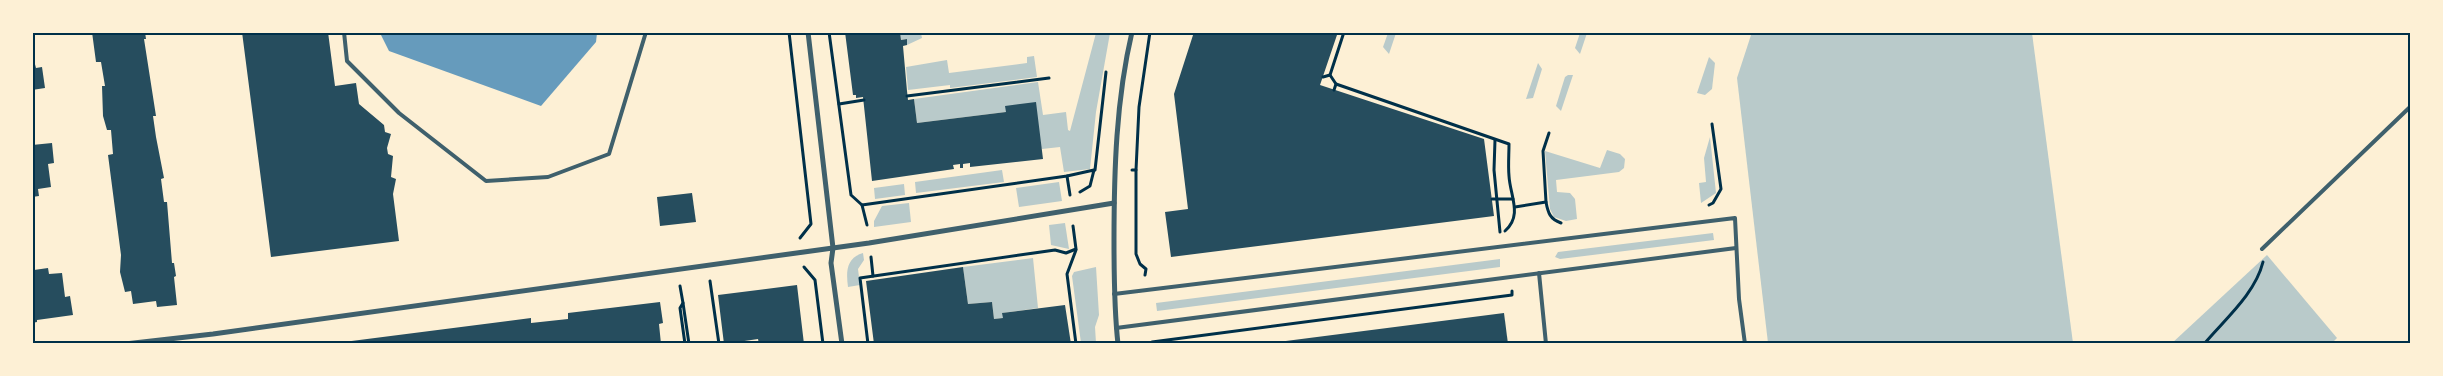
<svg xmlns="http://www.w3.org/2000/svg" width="2443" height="376" font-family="Cabin,sans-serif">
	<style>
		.green { fill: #b9caca }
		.water { fill: #669bbc }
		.building { fill: #264d5e }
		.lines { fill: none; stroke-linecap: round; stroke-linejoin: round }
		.path { stroke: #003049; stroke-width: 3 }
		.service { stroke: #3f606c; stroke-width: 4 }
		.minor { stroke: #3f606c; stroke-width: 5 }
		.neatline { fill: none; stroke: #003049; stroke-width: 2 }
	</style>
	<rect width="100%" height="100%" fill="#fdf0d5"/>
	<g class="green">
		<path d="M1752 32 2032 33 2073 343H1768L1737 78Z"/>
		<path d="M900 33H921L922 38 907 45V39L901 40Z"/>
		<path d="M1096 33H1110L1096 112 1090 169 1064 172 1060 147 1042 149 1006 112 917 123 914 99 1038 82 1043 115 1066 112 1068 130 1070 131Z"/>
		<path d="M1388 33H1396L1389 54 1383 47Z"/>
		<path d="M1580 33H1587L1580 54 1575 48Z"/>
		<path d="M1034 56 1037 77 950 88V85L908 90 906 67 947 60 949 73 1027 63V57Z"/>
		<path d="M1709 57 1715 63 1712 89 1705 95 1697 93Z"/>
		<path d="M1538 63 1542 69 1533 98 1526 99Z"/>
		<path d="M1568 75H1573L1561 111 1556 106 1565 77Z"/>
		<path d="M1710 137 1716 193 1701 203 1699 183 1706 182 1704 158Z"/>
		<path d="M1607 150 1620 154 1625 159 1624 168 1619 172 1556 180 1557 192 1570 193 1575 199 1577 219 1566 221 1554 217 1550 209 1545 151 1600 168Z"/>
		<path d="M1002 170 1004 182 916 193 915 182Z"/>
		<path d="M1059 182 1062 201 1019 207 1016 188Z"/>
		<path d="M904 184 905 195 875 199 874 188Z"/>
		<path d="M909 203 911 222 874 227V221L882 206Z"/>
		<path d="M1065 223 1069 249 1051 245 1049 225Z"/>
		<path d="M1713 233 1714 240 1560 259 1555 257 1558 252Z"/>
		<path d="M863 253 864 260 858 269 860 285 848 287C846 272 846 258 863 253Z"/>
		<path d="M2267 255 2337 338 2331 344H2171Z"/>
		<path d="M1033 258 1038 308 1003 313V318L994 319 992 302 968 304 963 267Z"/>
		<path d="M1500 259V267L1157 311 1156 303Z"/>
		<path d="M1096 267 1099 315 1095 327 1096 343H1081L1072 276 1074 272Z"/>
	</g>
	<path class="water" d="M380 33H597L596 42 541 106 389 51Z"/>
	<g class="building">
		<path d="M92 32H145L146 39H144L156 116H153L156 137 164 178 161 179 164 202H167L172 263H174L176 276 174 277 177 305 157 307 156 301 133 304 131 291 125 292 120 272 121 255 108 155 113 154 111 130H107L103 116 102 86H105L101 62H96Z"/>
		<path d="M242 32H328L335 86 356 83 359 104 384 125 385 132 391 134 387 148 388 154 393 156 391 177 396 179 393 194 399 241 271 257Z"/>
		<path d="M845 32H900L901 40 907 39V45L903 46 907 91 908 100 914 99 917 123 1006 112 1005 106 1036 102 1043 159 970 167V163L963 164V168H960V164L953 165 954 169 872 181 863 97 856 98V95H853Z"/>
		<path d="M1194 32H1338L1320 85 1484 139 1494 216 1171 257 1165 212 1188 209 1174 94Z"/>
		<path d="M32 53 36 68 42 67 45 88 32 90Z"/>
		<path d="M52 143 54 163 48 164 51 187 38 189 39 196 32 197V145Z"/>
		<path d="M692 193 696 222 660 226 657 197Z"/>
		<path d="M963 267 968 304 992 302 994 319 1003 318 1002 313 1065 305 1071 344H874L866 281Z"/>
		<path d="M48 268 49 274 62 273 65 297 70 296 73 315 37 320V322L32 323 34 270Z"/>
		<path d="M797 285 804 344H759L758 339 724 344 718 295Z"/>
		<path d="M660 302 663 323 659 324 661 344H328L531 318V323L568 319V313Z"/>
		<path d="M1504 313 1508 344H1278V342Z"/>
	</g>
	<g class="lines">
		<g class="path">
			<path d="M789 32 811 224 800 238"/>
			<path d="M829 32 851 195 862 205 1067 176 1094 170 1090 186 1080 192"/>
			<path d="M1344 32 1330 75 1336 84 1509 144C1509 155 1508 165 1509 176 1510 196 1523 215 1505 231"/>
			<path d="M1323 77 1330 75"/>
			<path d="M1334 90 1336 84"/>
			<path d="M907 96 1049 78"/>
			<path d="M839 104 864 100"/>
			<path d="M1495 140 1494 170 1500 232"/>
			<path d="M1095 170 1106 72"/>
			<path d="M1132 170H1136V254L1140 264 1146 269 1145 275"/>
			<path d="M1136 170 1139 107 1150 32"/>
			<path d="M1067 176 1070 195"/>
			<path d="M1492 199H1513"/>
			<path d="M1546 202 1543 151 1549 133"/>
			<path d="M862 205 867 225"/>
			<path d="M1709 205 1713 203 1721 189 1712 124"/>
			<path d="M1515 207 1546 202C1548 213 1550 219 1561 223"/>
			<path d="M871 257 873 276"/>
			<path d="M804 267 815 280 823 344"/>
			<path d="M710 281 719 344"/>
			<path d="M680 286 683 303 680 308 685 344"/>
			<path d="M683 303 689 344"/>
			<path d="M1152 342 1512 295V291"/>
			<path d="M868 344 860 278 1055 250 1066 253 1076 249 1073 226"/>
			<path d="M1076 344 1067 274 1076 250"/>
			<path d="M2204 344C2225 319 2255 294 2263 262"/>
		</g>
		<g class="service">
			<path d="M344 32 347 61 399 113 486 181 548 177 609 154 646 32"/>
			<path d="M2262 249 2410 107"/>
			<path d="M1539 273 1546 344"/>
			<path d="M1114 294 1735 218 1739 299 1745 344"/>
			<path d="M1116 328 1736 248"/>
		</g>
		<g class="minor">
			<path d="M808 32 833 248 831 263 842 344"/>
			<path d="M125 344 213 334 869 243 1114 203"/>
			<path d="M1118 344C1114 309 1114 275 1114 241 1114 171 1116 100 1132 32"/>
		</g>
	</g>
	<rect width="2443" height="376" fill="none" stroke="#fdf0d5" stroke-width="68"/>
	<rect x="34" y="34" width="2375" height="308" class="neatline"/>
</svg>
